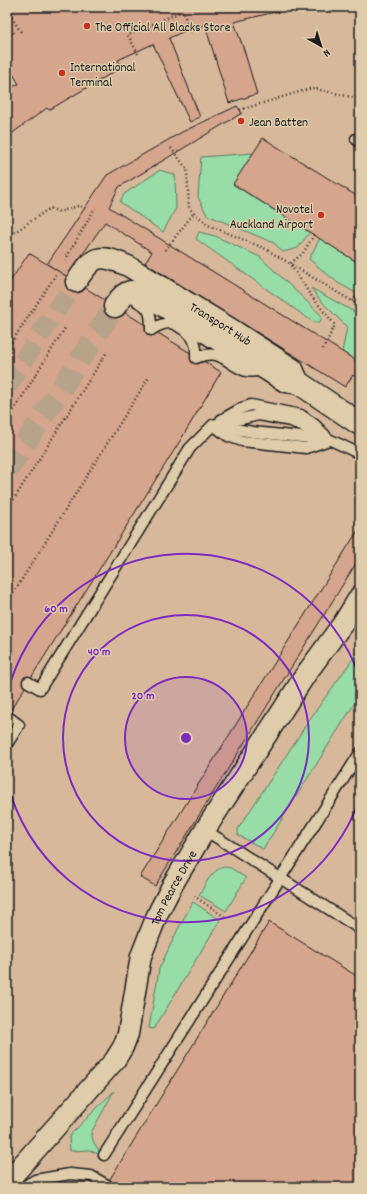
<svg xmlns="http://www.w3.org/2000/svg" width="367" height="1194" font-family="Dekko,sans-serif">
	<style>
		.built { fill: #d8b89b }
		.green { fill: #98dca7; stroke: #5a7c62 }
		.building { fill: #d6a58d; stroke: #1c1c1c }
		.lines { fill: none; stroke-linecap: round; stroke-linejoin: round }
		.street-tunnel { stroke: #b7a38a; stroke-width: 20; stroke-dasharray: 20 10; stroke-linecap: butt }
		.secondary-tunnel { stroke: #b7a38a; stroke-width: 22; stroke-dasharray: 22 11; stroke-linecap: butt }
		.lane-casing { stroke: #1c1c1c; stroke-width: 13 }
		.street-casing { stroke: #1c1c1c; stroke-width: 23 }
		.secondary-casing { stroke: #1c1c1c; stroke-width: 25 }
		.path { stroke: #1c1c1c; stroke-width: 2.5; stroke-dasharray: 1 3; stroke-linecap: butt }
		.lane { stroke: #deccaa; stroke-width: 10 }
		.street { stroke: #deccaa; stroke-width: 20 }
		.secondary { stroke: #deccaa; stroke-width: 22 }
		.ring { fill: none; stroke: #7b2cbf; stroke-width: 2 }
		.poi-dot { fill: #c8321e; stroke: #deccaa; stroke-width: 1.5 }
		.labels { text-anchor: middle; stroke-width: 3; stroke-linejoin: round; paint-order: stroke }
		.poi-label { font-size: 13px; fill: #1c1c1c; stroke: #deccaa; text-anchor: start }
		.street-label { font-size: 13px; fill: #1c1c1c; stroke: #deccaa }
		.centre { fill: #7b2cbf; stroke: #deccaa; stroke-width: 2 }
		.ring-label { font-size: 12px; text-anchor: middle; font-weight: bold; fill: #7b2cbf; stroke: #deccaa; stroke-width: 3; stroke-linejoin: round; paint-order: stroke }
	</style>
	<rect width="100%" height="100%" fill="#dec5a5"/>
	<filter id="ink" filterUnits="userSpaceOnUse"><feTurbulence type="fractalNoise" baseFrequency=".025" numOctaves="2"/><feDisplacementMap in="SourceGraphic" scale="8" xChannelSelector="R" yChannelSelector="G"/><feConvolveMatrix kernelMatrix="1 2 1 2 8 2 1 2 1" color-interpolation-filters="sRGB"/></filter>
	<g filter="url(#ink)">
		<rect class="built" x="7" y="7" width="353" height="1180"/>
		<g class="green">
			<path d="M253 153 234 185 310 232 298 248 283 252 274 243 207 215 198 197 201 157Z"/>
			<path d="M160 170 175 175 176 208 163 232 120 202 124 194Z"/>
			<path d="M199 232 215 236 260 257 322 316 320 322H313L196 239Z"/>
			<path d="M320 238 360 264V288L356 293 338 283 309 259Z"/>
			<path d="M311 288 360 315V363L342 352 347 327 320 300Z"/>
			<path d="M360 649V695L263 849 238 835V829L312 716Z"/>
			<path d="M224 867 231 868 246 878 226 911 199 895C206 884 211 870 224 867Z"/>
			<path d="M193 902 220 920 154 1029 149 1028 159 969 178 929Z"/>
			<path d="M114 1091 91 1133 94 1143 100 1152 98 1154 89 1150 70 1151 69 1137 72 1133Z"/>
		</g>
		<g class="building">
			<path d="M7 7H296L234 22 244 50 257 94 229 103 205 25 198 27 196 26 169 38 200 117 190 122 153 44 118 60 122 67 49 110 47 108 7 137V89L19 84 7 64Z"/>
			<path d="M237 106 242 113 119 187 109 207 360 363V380L353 375 345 387 145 263 152 252 105 222 67 277 47 264 107 175 182 132Z"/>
			<path d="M263 138 360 198V264L233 184Z"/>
			<path d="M29 253 221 372 180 441 7 716V282L9 283Z"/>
			<path d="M360 527V557L155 886 140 877Z"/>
			<path d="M269 922 360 978V1179L355 1187H105Z"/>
		</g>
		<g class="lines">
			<path class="street-tunnel" d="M7 387 50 319 76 282"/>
			<path class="secondary-tunnel" d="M7 471 115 306"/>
			<defs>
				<g id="lane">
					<path d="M356 139 360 142"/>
					<path d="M138 302C151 307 151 317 151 330 157 326 163 323 170 323 174 323 178 326 181 328 194 335 197 344 196 358 220 347 226 364 246 371 250 373 257 370 262 371"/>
					<path d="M221 420 242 408 251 405 301 415 314 424 325 435"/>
					<path d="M213 425 228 436 242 441 251 442 306 448 329 440"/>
					<path d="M217 426 253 432 321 439"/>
					<path d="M28 682 40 689 190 448 213 425 259 415 291 421 360 454"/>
					<path d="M7 716 19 725 7 744"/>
					<path d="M205 830 360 929"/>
					<path d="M104 1155 360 753"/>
					<path d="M23 1187 35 1180 70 1174 91 1176 107 1185"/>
				</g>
				<g id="street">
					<path id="s1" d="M76 282C94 255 98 253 128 266L228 327 293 369 299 383"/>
					<path id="s2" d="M7 1182 115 1060 123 1047 128 1034 141 956 158 913 173 884 205 830 306 674 344 622 360 596"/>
				</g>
				<path id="secondary" d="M115 306C127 288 132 290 150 297L286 381 299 383 360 424"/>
			</defs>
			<use href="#lane" class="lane-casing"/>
			<use href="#street" class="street-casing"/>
			<use href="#secondary" class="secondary-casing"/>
			<g class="path">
				<path d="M7 11 21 32"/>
				<path d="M7 22 15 35"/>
				<path d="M7 33 11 38"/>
				<path d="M138 54 128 35 183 11 190 33"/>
				<path d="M240 110 312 88 360 99"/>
				<path d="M171 148 187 169 189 208 208 225 264 248 360 306"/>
				<path d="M7 232 12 234 50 208 59 212 78 206 85 208"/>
				<path d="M314 235 303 253 290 264 312 297 335 325 323 349"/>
				<path d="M165 250 194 213"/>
				<path d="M65 260 95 208"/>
				<path d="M352 301 360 293"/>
				<path d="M7 349 57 273"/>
				<path d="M7 421 65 328"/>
				<path d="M7 510 107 352"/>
				<path d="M7 603 149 377"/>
				<path d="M194 896 225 917"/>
			</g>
			<use href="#lane" class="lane"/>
			<use href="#street" class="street"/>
			<use href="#secondary" class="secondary"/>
		</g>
	</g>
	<circle cx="186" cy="738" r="61" fill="#7b2cbf" fill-opacity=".12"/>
	<g class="ring">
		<circle cx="186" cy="738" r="61"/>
		<circle cx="186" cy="738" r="123"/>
		<path d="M360 798A184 184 0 0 1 7 781M7 695A184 184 0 0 1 360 678"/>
	</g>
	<g class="poi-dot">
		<circle cx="87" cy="26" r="4"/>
		<circle cx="62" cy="73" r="4"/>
		<circle cx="241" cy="121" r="4"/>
		<circle cx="321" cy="215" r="4"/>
	</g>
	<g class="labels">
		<g class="poi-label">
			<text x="95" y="31">The Official All Blacks Store</text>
			<text x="70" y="71">International<tspan x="70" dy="15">Terminal</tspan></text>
			<text x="249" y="126">Jean Batten</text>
			<text x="313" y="213" text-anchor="end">Novotel<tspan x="313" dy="15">Auckland Airport</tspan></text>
		</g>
		<g class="street-label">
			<text dy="5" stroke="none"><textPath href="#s1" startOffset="173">Transport Hub</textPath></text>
			<text dy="5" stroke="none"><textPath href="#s2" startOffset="347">Tom Pearce Drive</textPath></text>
		</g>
	</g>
	<circle cx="186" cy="738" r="6" class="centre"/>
	<g class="ring-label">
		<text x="56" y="612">60 m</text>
		<text x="99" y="655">40 m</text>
		<text x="143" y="699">20 m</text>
	</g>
	<rect width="367" height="1194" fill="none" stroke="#deccaa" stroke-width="24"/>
	<rect x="12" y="12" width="343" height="1170" fill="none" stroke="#1c1c1c" stroke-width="1.5" filter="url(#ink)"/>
	<g transform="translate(321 46) rotate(141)" stroke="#deccaa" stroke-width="3" paint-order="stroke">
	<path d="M0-3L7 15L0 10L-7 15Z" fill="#1c1c1c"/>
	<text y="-6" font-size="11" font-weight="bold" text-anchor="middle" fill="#1c1c1c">N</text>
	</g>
</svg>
